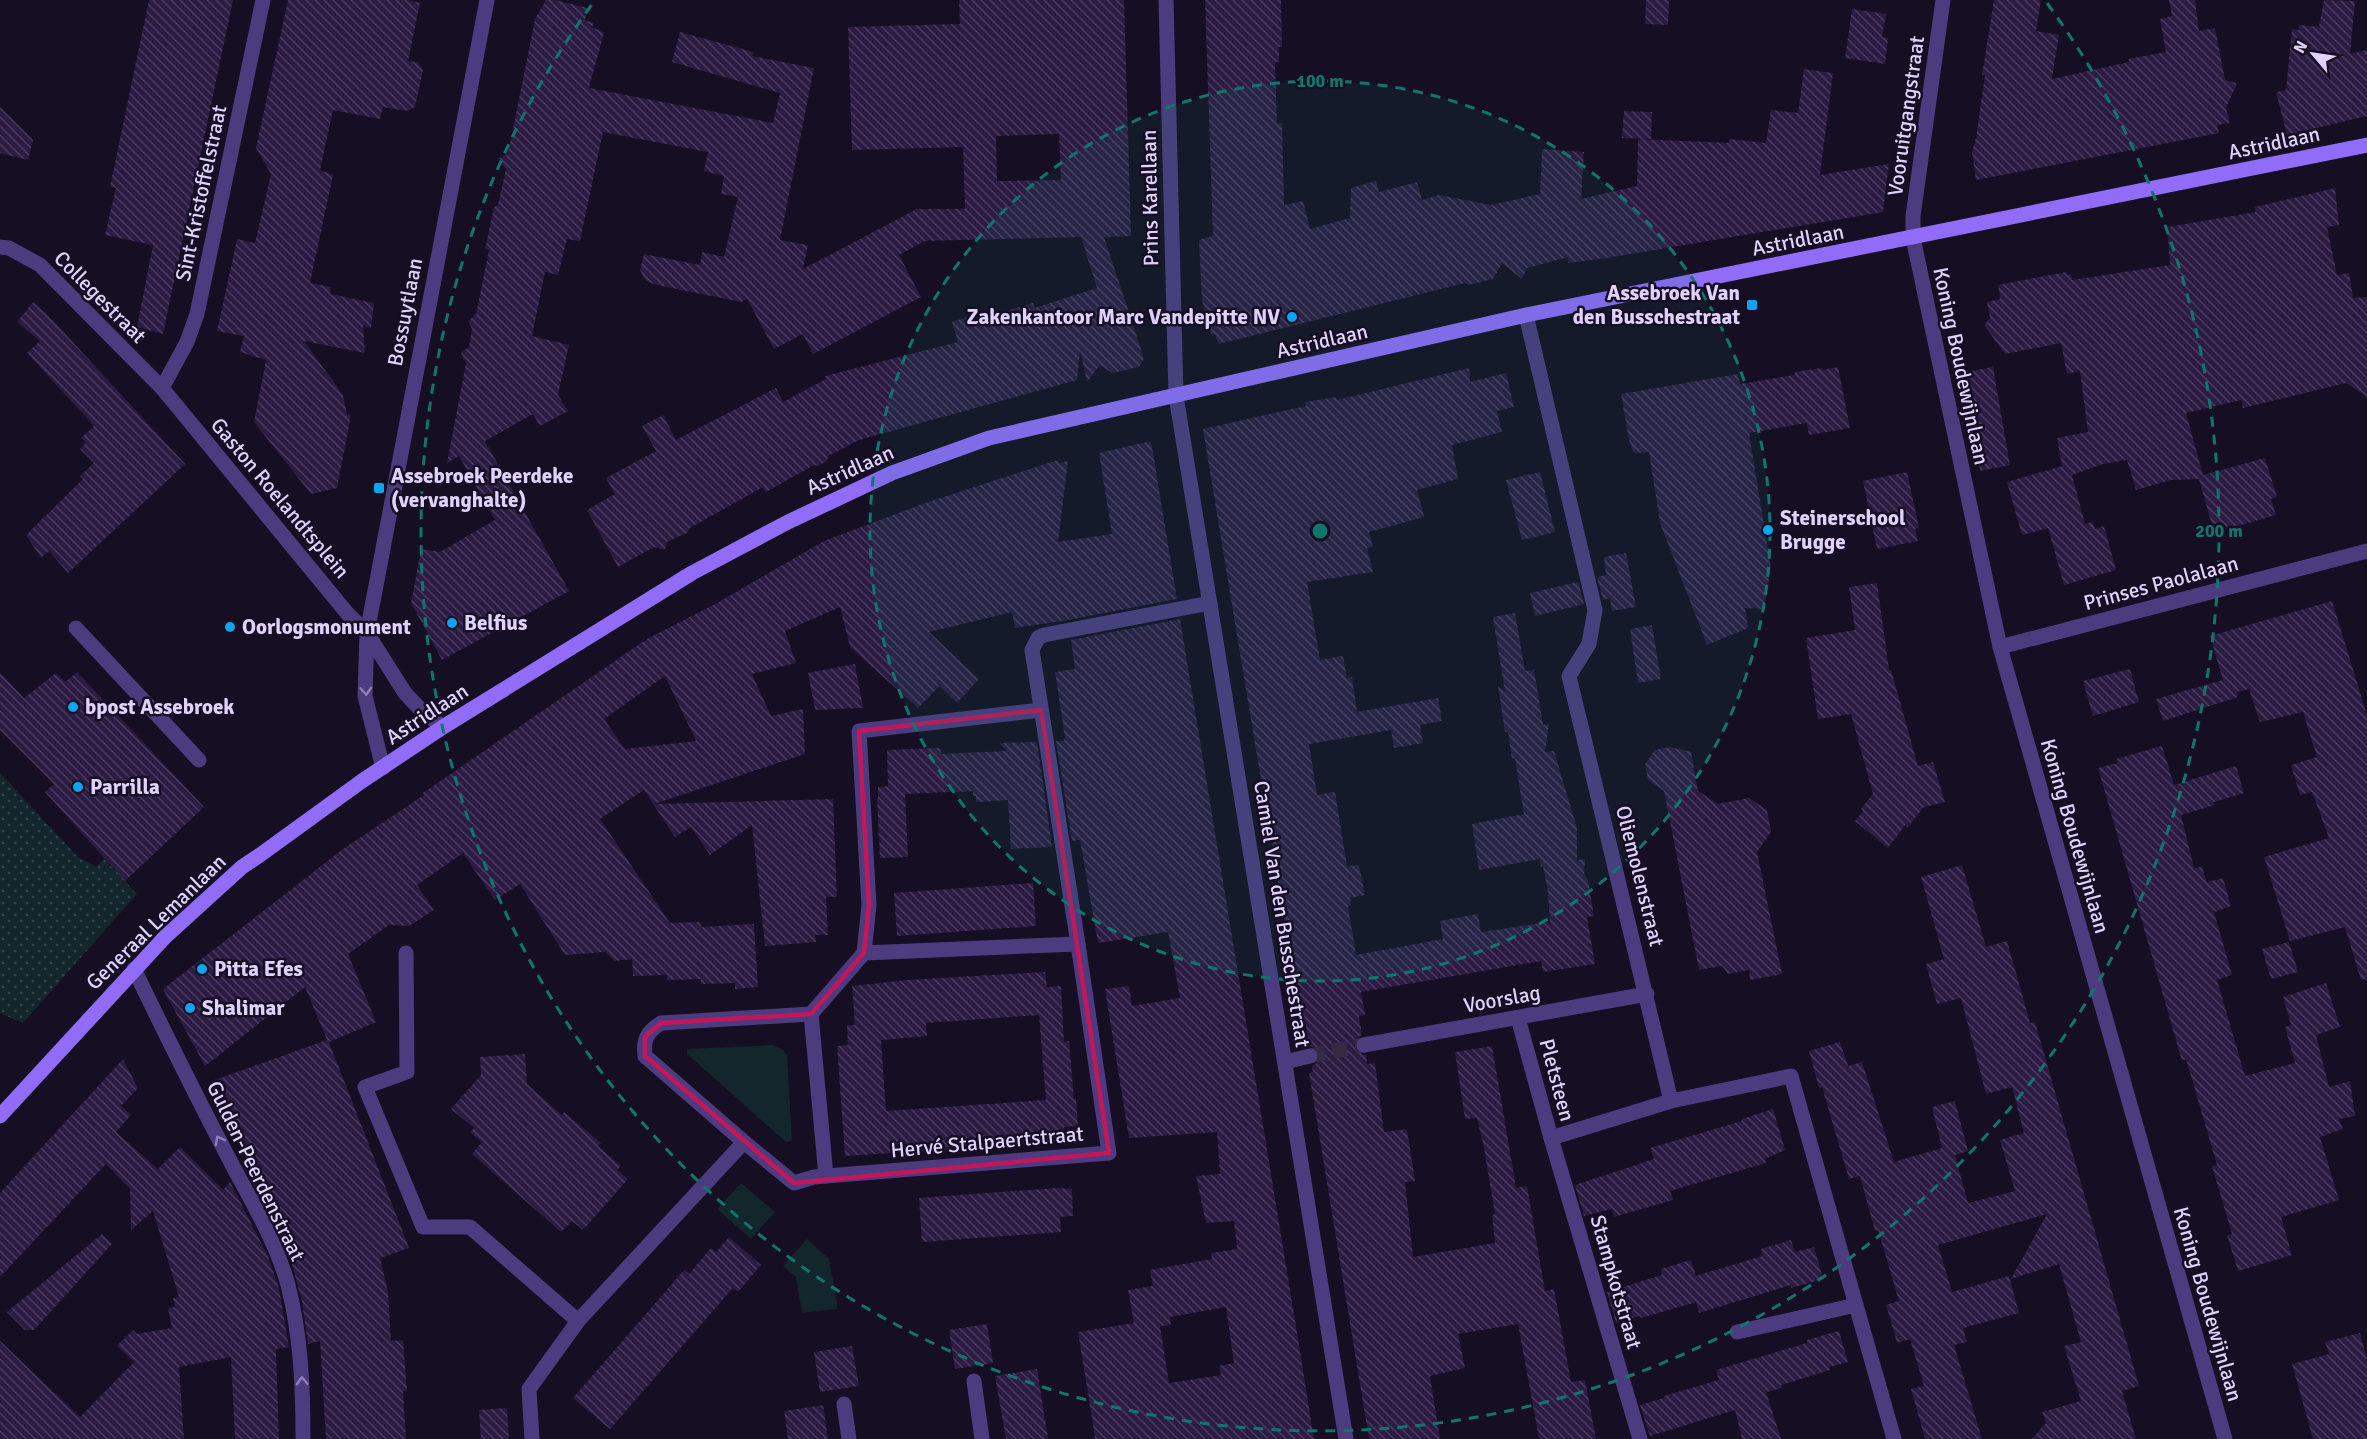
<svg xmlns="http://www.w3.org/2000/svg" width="2367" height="1439" font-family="Signika,sans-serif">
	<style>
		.green { fill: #12262b }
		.garden { fill: url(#garden-dots) }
		.building { fill: url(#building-back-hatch); fill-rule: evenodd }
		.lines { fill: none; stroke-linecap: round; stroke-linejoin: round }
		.street-tunnel { stroke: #342b43; stroke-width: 15; stroke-dasharray: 15 8; stroke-linecap: butt }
		.street { stroke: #4d3b7f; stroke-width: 15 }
		.secondary { stroke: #906cf9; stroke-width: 15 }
		.oneway { stroke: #8f7eb8 }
		.marked { fill: none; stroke: #c2185b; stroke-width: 4.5; stroke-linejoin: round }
		.ring { fill: none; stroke: #0f766e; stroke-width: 3; stroke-dasharray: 10 8 }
		.poi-dot { fill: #09a5f1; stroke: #160e22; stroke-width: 2 }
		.labels { text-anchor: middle; stroke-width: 5; stroke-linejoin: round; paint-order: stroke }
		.street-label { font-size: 21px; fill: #e0d1fd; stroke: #160e22 }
		.poi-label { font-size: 21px; font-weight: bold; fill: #e0d1fd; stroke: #160e22; text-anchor: start }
		.centre { fill: #0f766e; stroke: #160e22; stroke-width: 3 }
		.ring-label { font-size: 18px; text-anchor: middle; font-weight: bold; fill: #0f766e; stroke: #160e22; stroke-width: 5; stroke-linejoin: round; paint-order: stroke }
	</style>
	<defs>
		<pattern id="garden-dots" width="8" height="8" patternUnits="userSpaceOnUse" patternTransform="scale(1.5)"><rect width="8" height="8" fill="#12262b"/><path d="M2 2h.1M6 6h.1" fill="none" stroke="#34444b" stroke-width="1.8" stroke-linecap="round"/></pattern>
		<pattern id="building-back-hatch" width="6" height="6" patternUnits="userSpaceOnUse" patternTransform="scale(1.5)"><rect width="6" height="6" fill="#2c1b42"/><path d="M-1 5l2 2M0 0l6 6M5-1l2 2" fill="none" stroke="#4a3b5e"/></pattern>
	</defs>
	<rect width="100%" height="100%" fill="#160e22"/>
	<g class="green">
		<path d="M773 1045 783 1050 787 1055 792 1141 786 1142 687 1054V1049Z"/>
		<path d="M741 1183 775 1212 751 1239 717 1209Z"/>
		<path d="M807 1239 829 1259 838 1309 802 1313 796 1277 783 1266Z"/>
	</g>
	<path class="garden" d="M0 773 78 857 96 867 104 859 137 894 23 1023 0 1013Z"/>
	<g class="building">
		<path d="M149 0H233L163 334 137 327 153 245 105 235 116 188 110 187Z"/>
		<path d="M288 0H407L420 3 408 61 418 62 423 70 415 107 406 111 383 107 380 119 333 110 320 170 333 175 310 283 331 287 330 294 374 303 371 328 363 326 365 353 304 341 343 395 347 414 351 415 337 488 311 494 254 422 266 360 240 352 244 336 217 331 237 239 255 243 271 174 256 148Z"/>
		<path d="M546 0H555L588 8 585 20 594 23 592 27 604 33 589 88 773 123 780 93 672 62 680 32 753 52 752 56 814 68 780 240 808 245 803 269 917 209H965L963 147 852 150 848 27 960 24 959 0H1124L1131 236 1104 237 1144 358 1139 367 1112 373 1100 365 1087 382 1080 350 1077 380 859 440 828 456 827 461 818 466 814 465 766 492 763 487 690 528 687 533 667 542 665 550 654 547 618 567 587 510 615 494 606 478 656 451 642 426 663 415 676 440 776 388 783 402 826 379 825 376 958 342 952 322 974 315 976 320 1033 303 1035 308 1097 288 1081 237 925 241 899 255 921 297 813 354 803 334 774 349 747 299 741 302 657 285 646 281 640 270 644 254 700 265 702 252 724 257 738 197 721 194 724 176 704 171 708 152 603 132 580 241 567 239 558 275 545 272 532 336 569 345 558 395 568 411 540 426 533 414 485 441 569 591 442 660 411 603 421 549 440 552 495 520 459 456 447 463 466 363 461 353 469 347 472 329 468 321 476 314 489 250 485 249 494 207 498 205 506 169 498 159 508 154 535 19ZM1059 134 1061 180 997 181 996 136Z"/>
		<path d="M1205 0H1281L1282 47H1279V62H1275L1277 124 1282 123 1284 205 1303 201 1310 229 1350 218 1351 188 1376 181 1379 192 1417 182 1422 200 1439 195 1491 205 1540 194 1542 149 1584 152 1581 199 1637 186 1638 139 1729 143V139L1766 143 1771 110 1798 113 1804 69 1833 73 1820 175 1889 164 1883 212 1606 258 1568 263V257L1527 268 1522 279 1502 263 1493 279 1469 285 1465 283 1218 344 1215 334 1211 335 1202 300 1199 240 1213 236Z"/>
		<path d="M1646 0H1669L1668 25 1645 24Z"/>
		<path d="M1994 0H2041L2036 31 2059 35 2052 79 2129 62 2128 59 2166 52 2160 19 2172 16 2169 0H2195L2199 31 2215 28 2225 80 2237 83 2226 108 2230 123 2217 125 2219 133 1976 180 1972 152 1976 138 1985 75H1982Z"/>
		<path d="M2324 0 2355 1 2350 54 2367 50V116L2287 135 2276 92 2286 90 2292 29 2299 30V25L2319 27Z"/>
		<path d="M1852 9 1886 14 1882 37 1888 38 1885 64 1845 58Z"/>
		<path d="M0 107 33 140 28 160 0 153Z"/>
		<path d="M1624 111 1652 112 1651 139 1622 138Z"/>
		<path d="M2335 188 2339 225 2327 227 2337 275 2349 273 2353 298 2367 297V397L2346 383 2243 408 2241 400 2186 413 2203 475 2265 458 2277 497 2271 499 2276 515 2214 533 2199 479 2171 480 2136 490 2127 460 2103 464 2072 475 2085 524 2093 522 2095 529 2104 526 2116 570 2064 585 2048 528 2022 535 2007 482 2062 466 2057 438 2088 432 2080 371 2067 374 2061 343 2005 354 1984 325 1990 318 1987 302 2000 299 1998 285 2066 272 2067 275 2071 274 2072 280 2170 265 2167 227 2256 212 2255 207Z"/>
		<path d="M33 302 46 313 185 464 68 573 49 551 41 558 26 535 83 479 80 476 94 463 80 449 86 442 81 438 94 426 27 353 40 341 17 322Z"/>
		<path d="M1838 367 1850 428 1809 435 1807 423 1749 433 1771 568 1764 609 1745 608 1748 628 1707 645 1660 523 1649 452 1634 453 1629 440 1621 394 1738 374 1740 384 1795 375V372L1822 368V370Z"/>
		<path d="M1993 367 2010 465 1980 471 1961 373Z"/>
		<path d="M1469 368 1470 382 1506 373 1514 407 1497 411 1502 432 1452 445 1458 479 1417 490 1424 517 1369 532 1373 547 1367 548 1373 572 1307 582 1320 660 1343 656 1347 678 1352 677 1357 712 1438 698 1442 721 1420 725 1423 743 1394 748 1391 730 1309 744 1317 795 1335 792 1347 866 1359 865 1365 895 1350 898 1351 906H1348L1356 955 1443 939 1440 921 1478 914 1481 932 1550 922 1548 893 1543 866 1541 867 1540 859 1479 870 1472 824 1524 814 1515 758 1512 759 1508 732H1505L1498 686 1505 692 1493 617 1515 613 1525 671 1534 670 1543 725 1549 724 1545 752 1554 751 1577 828V860L1585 859 1584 874 1588 880 1594 916 1587 917 1595 964 1543 972 1541 961 1361 992 1365 1015 1359 1016 1362 1035 1357 1038 1354 1046 1357 1052 1366 1055 1367 1064 1375 1063 1384 1132 1407 1129 1415 1181 1405 1182 1413 1257 1495 1243 1492 1215 1495 1214 1484 1148 1477 1118 1465 1119 1455 1052 1492 1046 1516 1188 1527 1186 1545 1291 1554 1289 1571 1382 1585 1380 1596 1439H1539L1518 1324 1458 1334 1465 1368 1430 1376 1440 1439H1369L1309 1073 1313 1072 1312 1066 1317 1063 1320 1054 1317 1049 1309 1046 1305 1021 1301 1022 1203 429 1306 406 1305 402 1336 397 1337 400Z"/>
		<path d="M1151 441 1177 599 1068 620 1015 628 1012 612 929 632 979 679 957 703 939 686 918 708 850 647 840 607 785 631 796 663 752 674 771 716 803 709 805 754 654 804 833 799 837 897H826L828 935H815L816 942 765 946 752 825 710 855 691 827 675 837 644 790 600 819 670 923 700 922 701 927 754 924 758 987 735 989V983L701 984V979L667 980V975L633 976 632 959 615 961 605 952 565 955 520 884 495 900 463 853 417 885 434 910 409 926 389 925 348 954 376 1022 329 1042 409 1248 380 1258 388 1292 391 1341 403 1340 407 1391H403L406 1439H326L320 1341 308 1344 302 1302 292 1264 277 1230 244 1167 251 1160 212 1081 327 1040 305 987 205 1066 163 989 343 849 424 795 423 793 647 639 719 602 824 541 928 502 1058 460 1059 463 1068 461 1058 542 1112 534 1099 453ZM665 676 696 741 625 749 604 719Z"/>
		<path d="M1540 472 1555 532 1522 540 1506 480Z"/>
		<path d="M1907 472 1919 528 1915 529 1918 541 1877 549 1863 481Z"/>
		<path d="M1626 553 1636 607 1612 611 1610 598 1603 600 1597 577 1606 575 1604 557Z"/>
		<path d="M1578 582 1584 604 1535 616 1530 593Z"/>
		<path d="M1877 583 1889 670H1891L1918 766 1933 762 1945 802 1924 807 1907 828 1906 824 1888 848 1855 821 1863 811 1861 809 1873 794 1851 714 1818 719 1806 638 1855 630 1849 587Z"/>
		<path d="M2332 601 2367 715V979L2361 980 2345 927 2290 941 2264 857 2329 838 2312 792 2300 795 2291 765 2317 757 2303 712 2260 722 2249 689 2237 692 2238 697 2163 721 2156 699 2223 680 2210 636Z"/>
		<path d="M1180 619 1299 1345 1314 1439H1095L1092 1418 1078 1332 1134 1323 1128 1290 1153 1286 1150 1270 1212 1259 1211 1253 1237 1249 1234 1221 1206 1223 1196 1176 1220 1174 1217 1132 1129 1138 1105 989 1129 986 1132 1006 1180 998 1168 932 1098 943 1080 840 1072 841 1056 741H1064L1065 738 1055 672 1075 669 1071 640ZM1226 1307 1234 1363 1219 1366 1221 1375 1169 1383 1160 1326 1171 1325 1170 1317Z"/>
		<path d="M1652 625 1661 679 1638 683 1630 629Z"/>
		<path d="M855 664 863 708 815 710 808 673Z"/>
		<path d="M2130 669 2139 702 2093 716 2083 681Z"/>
		<path d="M77 672 204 807 125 881 45 792 54 784 0 730V673L24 698 56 673 65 682Z"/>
		<path d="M1037 742 1052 847 1011 849 1008 800 976 802V796H973V791L905 794 908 857 880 858 877 798H878V787L888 786 887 750 940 748 941 754 1007 751 999 743Z"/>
		<path d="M2162 746 2174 785 2236 766 2244 793 2214 802 2215 805 2181 815 2194 868 2202 867 2207 882 2223 878 2231 906 2214 912 2232 975 2217 980 2245 1076 2295 1063 2285 1027 2291 1025 2283 997 2326 983 2340 1027 2316 1035 2329 1087 2350 1081 2355 1116 2339 1119 2343 1129 2320 1137 2339 1200 2281 1217 2292 1255 2238 1271 2227 1235 2232 1234 2212 1166 2217 1165 2186 1059 2182 1061 2098 768 2117 763 2116 759Z"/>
		<path d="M1670 747 1691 752 1698 791 1718 804 1749 798 1767 810 1771 832 1757 852 1782 974 1750 980 1749 970 1728 974 1722 966 1699 970 1664 791 1648 780 1645 764 1655 750Z"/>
		<path d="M1962 865 1986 947 2007 941 2030 1023 2035 1022 2139 1386 2122 1391 2136 1439H2032L2046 1423 2042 1412 2081 1401 2064 1346 2081 1342 2059 1264 2011 1279 2047 1214 1938 1245 1952 1292 2009 1276 2019 1313 1963 1328 1967 1342 1954 1345 1982 1439H1925L1911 1389 1924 1386 1910 1339 1897 1343 1886 1305 1899 1301 1878 1230 1875 1231 1860 1176 1849 1179 1822 1087 1819 1088 1809 1051 1840 1042 1848 1066 1862 1062 1894 1162 1942 1148 1932 1107 1955 1101 1968 1151 1955 1155 1968 1203 2015 1191 2000 1140 2024 1133 2012 1087 1986 1094 1961 998 1937 1004 1926 964 1944 959 1921 877Z"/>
		<path d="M1033 883 1036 926 897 936 894 893Z"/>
		<path d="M2289 942 2298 972 2271 979 2262 949Z"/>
		<path d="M1045 972 1047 987 1061 986 1064 1042 1069 1041 1074 1099 1076 1098 1078 1126 1064 1127 1065 1142 845 1156 837 1046 848 1045 847 1025H855L852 986 907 980ZM1039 1015 1046 1100 886 1111 881 1040 927 1036 926 1023Z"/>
		<path d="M525 1054 527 1084 562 1115 564 1112 601 1143 598 1146 621 1166 617 1170 628 1179 583 1230 572 1221 561 1232 472 1154 482 1142 470 1132 474 1128 451 1109 481 1075 480 1057Z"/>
		<path d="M123 1059 138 1088 121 1106 131 1115 116 1132 158 1169 180 1147 223 1190 230 1182 267 1254 279 1288 289 1347 276 1349 279 1439H235L231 1357 179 1367 184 1439H0V1341L80 1417 134 1362 117 1346 133 1330 137 1334 172 1328 168 1308 175 1307 173 1298 179 1297 153 1211 131 1230 130 1189 106 1164 0 1277V1193Z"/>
		<path d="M1773 1109 1785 1150 1765 1159 1766 1163 1670 1191 1673 1200 1614 1217 1612 1209 1584 1216 1575 1185 1654 1159 1650 1148 1742 1121V1119Z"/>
		<path d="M1057 1188 1072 1189 1073 1216 1060 1217 1061 1232 922 1242 919 1198Z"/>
		<path d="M102 1234 112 1244 34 1330H25L7 1312Z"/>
		<path d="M729 1237 761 1265 738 1292 733 1288 610 1429 573 1398 684 1270 689 1274 711 1248 716 1252Z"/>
		<path d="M1791 1240 1795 1252 1814 1247 1823 1279 1791 1288V1285L1699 1313 1696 1302 1641 1318 1640 1316 1616 1323 1607 1292 1662 1275 1661 1269 1691 1260 1696 1276 1762 1256 1761 1249Z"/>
		<path d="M987 1324 993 1363 955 1369 949 1330Z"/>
		<path d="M1839 1331 1848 1362 1829 1367 1830 1370 1781 1385 1782 1388 1766 1392 1781 1439H1742L1735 1410 1650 1436 1640 1405 1664 1398V1396L1719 1380 1716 1370 1807 1343V1340Z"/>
		<path d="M2360 1333 2367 1359V1439H2313L2292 1364 2329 1354 2325 1342Z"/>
		<path d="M852 1346 859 1386 820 1392 814 1352Z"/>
		<path d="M1037 1369 1048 1439H1006L995 1376Z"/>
		<path d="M823 1405 828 1439H788L784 1411Z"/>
		<path d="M507 1408 509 1439H481L479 1410Z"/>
	</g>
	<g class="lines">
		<path class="street-tunnel" d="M1310 1056 1364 1045"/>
		<g class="street">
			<path d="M1166 0 1176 396 1346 1439"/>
			<path d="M1943 0 1913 216V238L2000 647 2225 1439"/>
			<path d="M0 247 9 248 40 265 162 388 347 613 367 633 405 693 422 711 443 727"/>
			<path d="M1526 315 1595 610 1589 644 1569 676 1671 1101 1791 1076 1894 1439"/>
			<path d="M162 388 187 342 197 314 263 0"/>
			<path d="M76 628 199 760"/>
			<path d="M2000 647 2367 551"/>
			<path d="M383 768 365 696 367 633 487 0"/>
			<path d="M406 953 407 1072 365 1087 423 1227H470L578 1321"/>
			<path d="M864 953 1078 944"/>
			<path d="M134 969C164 1031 194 1092 226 1153 248 1196 275 1238 288 1285 301 1336 303 1387 303 1439"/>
			<path d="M1518 1018 1551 1138 1671 1101"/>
			<path d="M1364 1045 1647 994"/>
			<path d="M1285 1062 1310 1056"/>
			<path d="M1551 1138 1640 1439"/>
			<path d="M744 1142 645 1056C643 1039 647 1032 661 1023L811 1014"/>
			<path d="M826 1176 811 1014 864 953 869 905 859 731 1041 710"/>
			<path d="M1737 1332 1856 1305"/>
			<path d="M974 1381 982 1439"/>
			<path d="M844 1404 849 1439"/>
			<path d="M532 1439 529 1389 578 1321 744 1142 794 1183 814 1177 1109 1153 1078 944 1032 650 1038 638 1044 635 1210 603"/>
		</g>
		<path class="secondary" d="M0 1116 165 937 242 867 260 855 362 781 443 727 692 573 788 522 892 473 989 438 1526 315 2367 145"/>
	</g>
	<defs><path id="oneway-chevron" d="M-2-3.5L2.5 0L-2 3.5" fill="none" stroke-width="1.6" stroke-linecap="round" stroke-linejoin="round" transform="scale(1.5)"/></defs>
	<g class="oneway">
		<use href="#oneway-chevron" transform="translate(366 691) rotate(87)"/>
		<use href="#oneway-chevron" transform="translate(219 1140) rotate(-118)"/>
		<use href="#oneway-chevron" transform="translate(302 1381) rotate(-93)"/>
	</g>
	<path class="marked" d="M1041 710 1109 1153 794 1183 645 1056V1037L661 1023 811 1014 864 953 869 905 859 731Z"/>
	<circle cx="1320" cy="531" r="450" fill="#0f766e" fill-opacity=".12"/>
	<g class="ring">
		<circle cx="1320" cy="531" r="450"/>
		<path d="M2047 3A899 899 0 1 1 593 3"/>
	</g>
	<g class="poi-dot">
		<rect x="1746" y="299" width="12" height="12" rx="3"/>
		<circle cx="1292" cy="317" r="6"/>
		<rect x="373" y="482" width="12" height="12" rx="3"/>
		<circle cx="1768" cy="530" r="6"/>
		<circle cx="452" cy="623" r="6"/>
		<circle cx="230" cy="627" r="6"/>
		<circle cx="73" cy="707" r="6"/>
		<circle cx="78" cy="787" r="6"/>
		<circle cx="202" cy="969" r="6"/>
		<circle cx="190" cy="1008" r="6"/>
	</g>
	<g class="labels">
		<g class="street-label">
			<text transform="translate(1906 116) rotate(-82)" y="7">Vooruitgangstraat</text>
			<text transform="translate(2274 143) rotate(-12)" y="7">Astridlaan</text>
			<text transform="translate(201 193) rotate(-78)" y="7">Sint-Kristoffelstraat</text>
			<text transform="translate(1150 198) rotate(-91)" y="7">Prins Karellaan</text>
			<text transform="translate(1798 240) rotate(-11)" y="7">Astridlaan</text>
			<text transform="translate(100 297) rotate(45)" y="7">Collegestraat</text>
			<text transform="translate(405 312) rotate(-79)" y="7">Bossuytlaan</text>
			<text transform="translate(1322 341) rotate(-13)" y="7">Astridlaan</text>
			<text transform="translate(1961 366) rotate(78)" y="7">Koning Boudewijnlaan</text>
			<text transform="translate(850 470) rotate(-24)" y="7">Astridlaan</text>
			<text transform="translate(280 498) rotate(50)" y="7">Gaston Roelandtsplein</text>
			<text transform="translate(2161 583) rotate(-15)" y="7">Prinses Paolalaan</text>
			<text transform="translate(427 714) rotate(-33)" y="7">Astridlaan</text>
			<text transform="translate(2075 836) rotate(74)" y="7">Koning Boudewijnlaan</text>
			<text transform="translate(1640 876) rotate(76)" y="7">Oliemolenstraat</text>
			<text transform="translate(1282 914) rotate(81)" y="7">Camiel Van den Busschestraat</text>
			<text transform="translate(156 922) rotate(-44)" y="7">Generaal Lemanlaan</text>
			<text transform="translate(1502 999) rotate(-10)" y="7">Voorslag</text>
			<text transform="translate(1557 1080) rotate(75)" y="7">Pletsteen</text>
			<text transform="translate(987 1142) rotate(-5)" y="7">Hervé Stalpaertstraat</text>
			<text transform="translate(256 1171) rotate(64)" y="7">Gulden-Peerdenstraat</text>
			<text transform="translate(1616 1282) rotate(74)" y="7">Stampkotstraat</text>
			<text transform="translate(2208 1304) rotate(74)" y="7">Koning Boudewijnlaan</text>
		</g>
		<g class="poi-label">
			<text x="1740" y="300" text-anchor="end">Assebroek Van<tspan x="1740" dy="24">den Busschestraat</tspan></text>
			<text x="1280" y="324" text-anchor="end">Zakenkantoor Marc Vandepitte NV</text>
			<text x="391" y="483">Assebroek Peerdeke<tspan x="391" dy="24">(vervanghalte)</tspan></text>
			<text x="1780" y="525">Steinerschool<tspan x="1780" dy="24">Brugge</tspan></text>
			<text x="464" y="630">Belfius</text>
			<text x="242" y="634">Oorlogsmonument</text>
			<text x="85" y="714">bpost Assebroek</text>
			<text x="90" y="794">Parrilla</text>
			<text x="214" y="976">Pitta Efes</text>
			<text x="202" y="1015">Shalimar</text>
		</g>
	</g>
	<circle cx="1320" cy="531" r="9" class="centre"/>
	<g class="ring-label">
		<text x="1320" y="87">100 m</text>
		<text x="2219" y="537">200 m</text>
	</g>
	<g transform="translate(2313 54) rotate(299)" stroke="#160e22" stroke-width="4.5" paint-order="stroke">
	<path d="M0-4.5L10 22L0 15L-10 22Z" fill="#e0d1fd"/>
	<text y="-9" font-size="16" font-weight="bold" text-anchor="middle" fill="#e0d1fd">N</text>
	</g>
</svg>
